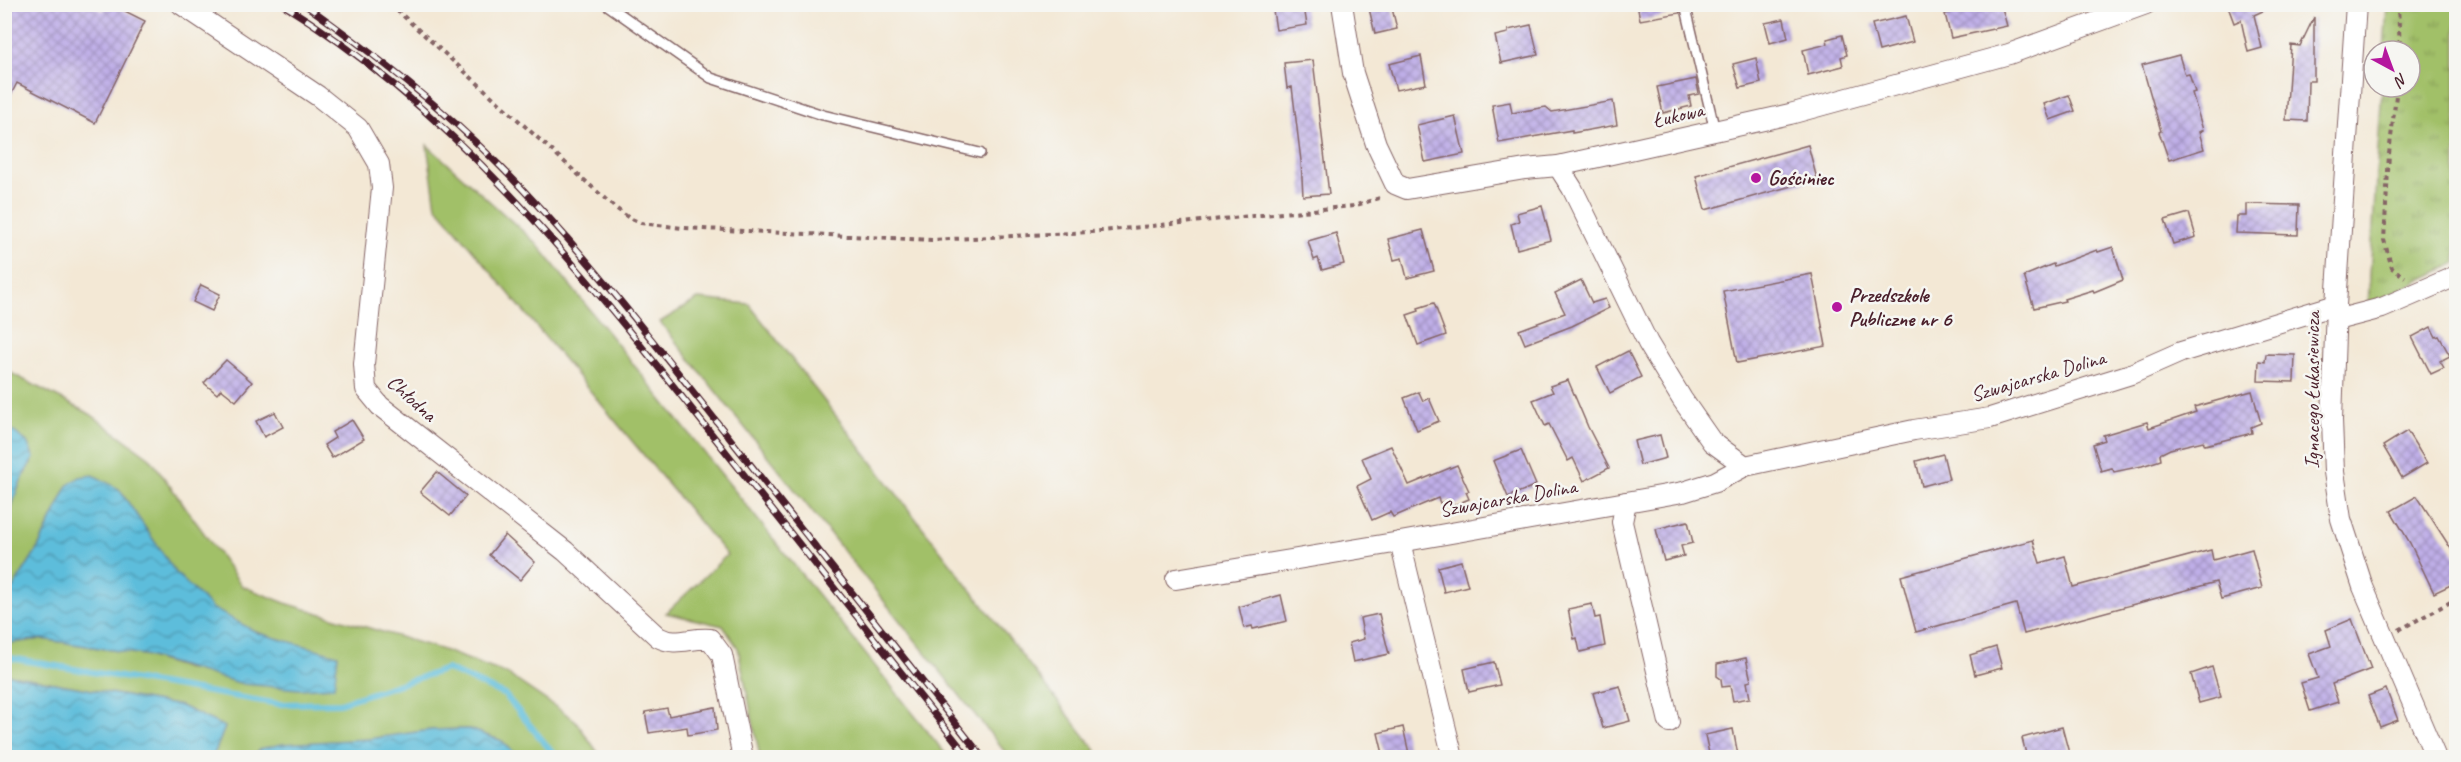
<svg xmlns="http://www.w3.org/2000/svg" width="2461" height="762" font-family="Caveat,sans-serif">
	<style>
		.green { fill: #a1c068; stroke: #76704a; stroke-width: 1.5 }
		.park { fill: url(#park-tufts); stroke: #76704a; stroke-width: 1.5 }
		.water { fill: url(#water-waves); stroke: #546e83; stroke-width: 1.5 }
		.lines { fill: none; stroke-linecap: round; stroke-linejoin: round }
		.stream { stroke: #5dbddb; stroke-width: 6 }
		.building { fill: url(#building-cross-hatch) }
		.lane-casing { stroke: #856566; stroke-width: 12 }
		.street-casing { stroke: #856566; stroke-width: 22 }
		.path { stroke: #856566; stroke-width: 4; stroke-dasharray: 4.5 4.5; stroke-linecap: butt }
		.lane { stroke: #fff; stroke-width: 9 }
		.street { stroke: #fff; stroke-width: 20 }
		.rail-casing { stroke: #4a1f2b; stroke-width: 7 }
		.rail { stroke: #f6f6f2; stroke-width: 4.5; stroke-dasharray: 14; stroke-linecap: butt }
		.poi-dot { fill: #b5179e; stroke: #f6f6f2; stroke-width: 2 }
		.labels { text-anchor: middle; stroke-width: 5; stroke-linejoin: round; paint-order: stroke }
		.street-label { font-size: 21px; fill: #4a1f2b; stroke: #f6f6f2 }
		.poi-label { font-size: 21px; font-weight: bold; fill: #4a1f2b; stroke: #f6f6f2; text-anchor: start }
	</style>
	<defs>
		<pattern id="park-tufts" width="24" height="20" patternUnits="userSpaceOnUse" patternTransform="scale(1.5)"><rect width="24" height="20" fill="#a1c068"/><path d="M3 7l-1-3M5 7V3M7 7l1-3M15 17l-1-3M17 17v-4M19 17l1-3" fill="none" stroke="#859b56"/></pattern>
		<pattern id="water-waves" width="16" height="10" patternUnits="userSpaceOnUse" patternTransform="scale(1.5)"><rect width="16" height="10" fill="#5dbddb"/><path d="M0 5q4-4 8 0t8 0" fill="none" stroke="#4f99b2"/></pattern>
		<pattern id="building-cross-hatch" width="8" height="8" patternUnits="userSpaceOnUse" patternTransform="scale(1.5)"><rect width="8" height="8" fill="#bfafe8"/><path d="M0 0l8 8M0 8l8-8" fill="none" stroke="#9d8ebc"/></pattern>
	</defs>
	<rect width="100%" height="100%" fill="#f6f6f2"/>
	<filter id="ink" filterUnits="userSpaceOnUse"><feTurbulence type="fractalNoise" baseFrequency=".0167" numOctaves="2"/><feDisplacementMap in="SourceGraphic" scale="12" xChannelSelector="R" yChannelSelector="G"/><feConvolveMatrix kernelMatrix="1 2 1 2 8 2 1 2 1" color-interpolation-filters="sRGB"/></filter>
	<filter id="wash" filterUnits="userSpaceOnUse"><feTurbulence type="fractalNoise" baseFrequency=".008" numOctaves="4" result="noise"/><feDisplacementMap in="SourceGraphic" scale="24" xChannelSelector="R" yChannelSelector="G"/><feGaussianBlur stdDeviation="1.35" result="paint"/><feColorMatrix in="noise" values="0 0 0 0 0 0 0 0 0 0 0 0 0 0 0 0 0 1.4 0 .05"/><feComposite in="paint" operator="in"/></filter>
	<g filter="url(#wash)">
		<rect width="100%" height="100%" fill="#f3e8d5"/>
		<g class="green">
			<path d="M427 145 537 244 948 757H760L738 648 723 626 666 613 727 555 436 206Z"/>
			<path d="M698 299 749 304 1101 757H1009L660 322Z"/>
			<path d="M5 370 90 414 150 458 242 586 285 603 440 649 507 674 575 720 601 757H518L502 741 469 729 431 730 368 739 260 749 252 757H213L225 727 181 706 5 674V641L11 643 42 639 144 655 187 669 337 655C295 645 249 634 212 609 173 581 145 528 119 489L68 485 38 548 5 601C5 547 3 506 34 458L27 442 5 425Z"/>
		</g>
		<path class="park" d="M2387 5H2456V263L2368 305 2382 87H2410V51H2384Z"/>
		<g class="water">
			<path d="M5 425 27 442 34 458C17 483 9 509 5 539Z"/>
			<path d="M93 475 119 489 176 573 212 608 258 633 338 655 334 687 299 689 243 684 144 655 42 639 11 643 5 641 6 599 38 548 68 485 80 477Z"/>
			<path d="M4 674 181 706 225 727 213 757H5Z"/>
			<path d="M469 729 502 741 518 757H252L260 749 282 744 368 739 431 730Z"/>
		</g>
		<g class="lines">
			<path class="stream" d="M4 657 279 704 340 703 447 669 505 695 557 758"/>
		</g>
		<g id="blocks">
			<g class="building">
				<path d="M4 4H90L103 11 107 4H111L145 21 95 123 17 83 4 108Z"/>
				<path d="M1272 4H1300L1301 7H1304L1307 25 1276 30Z"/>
				<path d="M1368 4H1391L1397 29 1375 34Z"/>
				<path d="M1637 4H1678L1680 13 1640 20Z"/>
				<path d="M1984 4H2001L2007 26 1951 38 1945 14Z"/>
				<path d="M2227 4H2278L2254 15 2262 48 2248 52 2241 20 2234 23Z"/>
				<path d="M1906 16 1913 42 1879 51 1872 24Z"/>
				<path d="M2314 17V81H2308L2307 121 2286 120 2291 45 2300 46Z"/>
				<path d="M1784 19 1788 38 1770 43 1765 23Z"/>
				<path d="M1531 25 1538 55 1501 63 1495 36 1508 33V30Z"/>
				<path d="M1842 35 1847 55 1841 57 1843 66 1808 75 1803 50 1828 44 1827 39Z"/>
				<path d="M2179 55 2185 75 2189 74 2195 92 2192 93 2203 130 2199 132 2204 149 2169 160 2159 132 2161 131 2142 65Z"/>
				<path d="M1421 56 1426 84 1396 90 1389 64Z"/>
				<path d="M1756 58 1761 83 1740 88 1733 64Z"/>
				<path d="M1313 60 1329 194 1303 196 1301 161 1292 87 1287 88 1284 63Z"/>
				<path d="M1696 79 1699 94 1689 96 1691 106 1663 113 1657 87Z"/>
				<path d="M2069 95 2075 111 2050 120 2044 104Z"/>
				<path d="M1613 101 1617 125 1572 133V130L1499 143 1492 105 1510 102 1512 113 1546 107 1552 112Z"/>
				<path d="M1455 116 1464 154 1425 162 1417 125Z"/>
				<path d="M1808 145 1817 179 1705 210 1696 176Z"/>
				<path d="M2246 204 2299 205 2298 235 2236 233 2237 216H2246Z"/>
				<path d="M1542 206 1551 240 1517 249 1511 224 1519 221 1517 213Z"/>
				<path d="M2189 213 2196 237 2173 244 2165 220Z"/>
				<path d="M1423 230 1434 271 1407 278 1402 258 1394 260 1388 239Z"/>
				<path d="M1336 233 1344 264 1322 270 1318 258 1314 260 1308 241Z"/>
				<path d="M2113 247 2123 280 2094 292 2093 290 2064 299 2065 301 2034 308 2024 276 2053 264 2054 266 2097 250 2098 252Z"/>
				<path d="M1812 274 1826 346 1737 363 1723 291Z"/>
				<path d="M1581 280 1592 303 1605 299 1609 308 1572 326 1525 344 1519 330 1565 313 1555 293Z"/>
				<path d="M201 285 220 294 212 311 193 302Z"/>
				<path d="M1434 303 1446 335 1418 345 1407 315 1419 311 1418 308Z"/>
				<path d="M2431 327 2436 337 2439 336 2450 356 2440 361 2444 368 2431 374 2412 337Z"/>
				<path d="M1628 351 1641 377 1610 393 1597 367Z"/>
				<path d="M2266 354 2295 355 2294 382 2258 381 2259 361 2265 362Z"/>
				<path d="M226 360 252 382 236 401 221 389 217 394 204 383Z"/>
				<path d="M1568 380 1588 427 1609 468 1584 481 1573 458 1568 461 1549 424 1545 426 1533 400 1553 392 1550 386Z"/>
				<path d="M2252 391 2261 423 2251 427 2252 433 2205 445 2203 441 2170 449 2160 454 2161 460 2142 466 2114 472 2112 468 2101 471 2093 444 2105 440 2103 435 2147 422 2149 428 2196 412 2194 407Z"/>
				<path d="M1419 392 1423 401 1429 398 1439 421 1417 430 1404 398Z"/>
				<path d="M275 412 283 427 264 437 256 421Z"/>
				<path d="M352 420 364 439 332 458 324 445 335 438 332 432Z"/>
				<path d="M2407 431 2427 463 2402 478 2383 446Z"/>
				<path d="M1660 435 1666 458 1640 465 1634 441Z"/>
				<path d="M1391 446 1409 485 1457 465 1469 491 1466 492 1469 499 1452 506 1449 500 1440 503 1438 498 1393 517 1390 512 1372 520 1357 486 1371 479 1362 458Z"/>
				<path d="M1521 450 1536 485 1508 497 1493 461Z"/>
				<path d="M1943 454 1949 479 1922 486 1916 461Z"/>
				<path d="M437 472 466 496 450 516 420 492Z"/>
				<path d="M2417 496 2457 558V582L2434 593 2410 543 2391 511Z"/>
				<path d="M1688 521 1693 543 1681 546 1684 556 1664 561 1656 529Z"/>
				<path d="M505 535 535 562 520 580 489 555Z"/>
				<path d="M2033 540 2040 563 2065 556 2073 587 2211 550 2213 560 2252 549 2262 588 2221 599 2216 582 2024 634 2016 604 1916 632 1901 576Z"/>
				<path d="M1461 561 1468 586 1444 592 1438 567Z"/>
				<path d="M1281 595 1287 621 1253 629 1252 626 1244 628 1239 607Z"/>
				<path d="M1592 604 1595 618 1600 617 1605 646 1580 652 1577 638 1574 639 1568 609Z"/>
				<path d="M1379 614 1389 654 1353 662 1349 643 1364 639 1360 618Z"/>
				<path d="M2352 619 2371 669 2332 684 2338 702 2310 711 2301 683 2318 678 2309 654 2331 646 2326 630Z"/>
				<path d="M1996 647 2002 668 1975 675 1970 655Z"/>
				<path d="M1746 658 1751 681 1747 682 1750 698 1733 701 1730 686 1722 687 1721 679 1717 676V664Z"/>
				<path d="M1494 662 1500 685 1469 692 1464 669Z"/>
				<path d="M2212 667 2221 697 2199 703 2191 674Z"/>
				<path d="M1620 686 1630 721 1603 728 1593 693Z"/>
				<path d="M2386 689 2398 720 2380 727 2368 696Z"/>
				<path d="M715 707 717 730 688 735 687 727 649 733 645 712 667 708 669 716Z"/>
				<path d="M1403 727 1410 758H1384L1378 733Z"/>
				<path d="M2062 727 2069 753 2053 758H2027L2022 738Z"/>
				<path d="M1733 729 1738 755 1710 758 1705 735Z"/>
			</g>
		</g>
	</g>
	<g filter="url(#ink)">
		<use href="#blocks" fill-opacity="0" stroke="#856566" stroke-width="1.5"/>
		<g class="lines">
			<defs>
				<g id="lane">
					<path d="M606 4 711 78 823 115 980 153"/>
					<path d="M1685 4 1715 131"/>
				</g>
				<g id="street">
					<path d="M181 4 318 96 358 128 379 164 382 188 364 364 366 389 380 406 565 551 658 637C676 647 691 637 710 639L722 655 743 758"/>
					<path d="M1342 4 1353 73 1376 144 1395 184 1407 189 1525 169 1558 166 1790 114 2009 54 2146 4"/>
					<path d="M2356 4 2336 305 2332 420 2334 472 2341 519 2363 587 2436 758"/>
					<path d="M1558 166 1572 188 1648 343 1682 399 1712 442 1745 466 1914 430 1990 418 2131 374 2181 352 2336 305"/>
					<path d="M2336 320 2382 308 2456 276"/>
					<path d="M1626 502 1622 522 1669 722"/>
					<path d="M1400 542 1453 758"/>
					<path d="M1176 579 1400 542 1683 492 1715 482 1745 466"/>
				</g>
			</defs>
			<use href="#lane" class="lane-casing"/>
			<use href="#street" class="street-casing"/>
			<g class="path">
				<path d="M390 4 613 206 629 218 641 223 683 228 932 240 1091 232 1353 206 1383 197"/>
				<path d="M2398 4 2400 51"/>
				<path d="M2397 87 2389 154 2384 240 2392 268 2405 277"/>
				<path d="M2399 630 2456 599"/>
			</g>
			<use href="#lane" class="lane"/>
			<use href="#street" class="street"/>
			<defs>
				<g id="rail">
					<path d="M282 4C455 110 582 271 706 427 794 537 881 647 969 758"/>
					<path d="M304 4C374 54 441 106 501 167 586 253 660 350 735 445 817 549 900 653 983 758"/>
				</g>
			</defs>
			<use href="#rail" class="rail-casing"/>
			<use href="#rail" class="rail"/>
		</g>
	</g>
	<g class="poi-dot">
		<circle cx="1756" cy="178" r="6"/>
		<circle cx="1837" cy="307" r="6"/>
	</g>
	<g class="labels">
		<g class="street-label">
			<text transform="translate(1678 115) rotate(-13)" y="7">Łukowa</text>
			<text transform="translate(2038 376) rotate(-16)" y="7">Szwajcarska Dolina</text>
			<text transform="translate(2312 390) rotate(-90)" y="7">Ignacego Łukasiewicza</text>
			<text transform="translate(412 398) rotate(42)" y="7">Chłodna</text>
			<text transform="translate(1508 498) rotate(-10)" y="7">Szwajcarska Dolina</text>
		</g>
		<g class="poi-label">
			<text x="1768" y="185">Gościniec</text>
			<text x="1849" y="302">Przedszkole<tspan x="1849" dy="24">Publiczne nr 6</tspan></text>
		</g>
	</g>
	<rect width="2461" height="762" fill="none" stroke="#f6f6f2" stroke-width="24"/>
	<g transform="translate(2392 69) rotate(139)"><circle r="28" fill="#f6f6f2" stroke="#b1a0a2" stroke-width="1.5"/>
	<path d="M0-4.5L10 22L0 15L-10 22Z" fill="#b5179e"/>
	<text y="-9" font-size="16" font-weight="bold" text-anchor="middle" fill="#4a1f2b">N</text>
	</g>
</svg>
